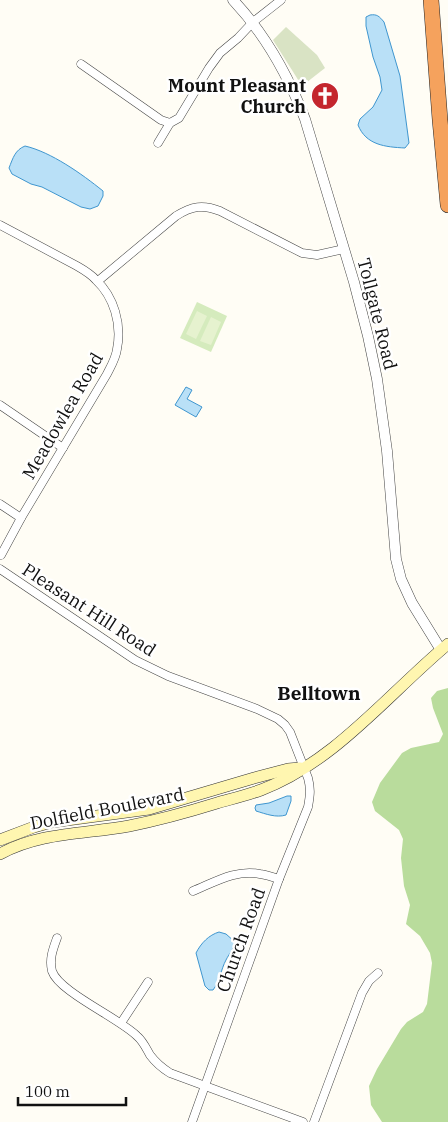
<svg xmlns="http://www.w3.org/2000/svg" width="448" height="1122" font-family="'IBM Plex Serif',serif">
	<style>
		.green { fill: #d5ebbd }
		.forest { fill: #b9dc9c }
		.cemetery { fill: #d9e3c4 }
		.pitch { fill: #e6f2cf }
		.water { fill: #b9e0f7; stroke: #3f96cf }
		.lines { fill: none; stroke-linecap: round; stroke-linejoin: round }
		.minor-casing { stroke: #444; stroke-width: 9 }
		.tertiary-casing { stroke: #444; stroke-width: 11 }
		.secondary-casing { stroke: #333; stroke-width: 12 }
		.motorway-casing { stroke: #222; stroke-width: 16 }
		.minor { stroke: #fff; stroke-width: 8 }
		.tertiary { stroke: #fff; stroke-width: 10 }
		.secondary { stroke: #fff6b0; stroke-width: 11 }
		.motorway { stroke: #f5a25d; stroke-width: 15 }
		.labels { text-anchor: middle; stroke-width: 5; stroke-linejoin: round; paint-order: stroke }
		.poi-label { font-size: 18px; font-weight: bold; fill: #111; stroke: #fff; text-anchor: end }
		.street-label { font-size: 18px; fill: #111; stroke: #fff }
		.neighbourhood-label { font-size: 19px; font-weight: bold; fill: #111; stroke: #fff }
	</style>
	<rect width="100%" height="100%" fill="#fffdf5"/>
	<path class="green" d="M197 302 227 316 211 352 180 338Z"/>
	<path class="forest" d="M448 688V1122H382L371 1105 369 1086 377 1069 401 1029 407 1022 423 1012 427 1004 432 963 430 953 420 936 406 924 410 905 404 886 401 858 403 839 399 830 375 811 372 802 380 783 402 753 411 748 439 742 443 734 433 708 431 698 437 691Z"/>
	<path class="cemetery" d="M286 27 317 55 325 68 302 86 273 40Z"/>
	<g class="pitch">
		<path d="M197 311 207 316 196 339 186 334Z"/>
		<path d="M211 317 221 322 211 345 200 341Z"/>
	</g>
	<g class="water">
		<path d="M370 15C377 14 379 16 384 22L400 76 409 143 405 148C385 147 366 145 358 125L360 119 373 107 382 90 380 77 373 57 366 26V17Z"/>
		<path d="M25 146C51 152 82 174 103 191V196L98 206 90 209 81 207 42 187 31 184 12 174 9 168C13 158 15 150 25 146Z"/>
		<path d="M186 387 192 390 187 399 202 407 196 417 175 405Z"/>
		<path d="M287 796H291V801L286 815C276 818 266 814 256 811L255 808 256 805 269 803Z"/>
		<path d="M219 932 226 934 235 942C233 951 230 952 226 960 221 969 220 981 213 990H209L205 986 196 953C201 943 209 935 219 932Z"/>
	</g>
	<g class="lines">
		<defs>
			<g id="minor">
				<path d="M81 64 161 120 170 123 179 118 209 68 220 53 238 38 253 22 281 0"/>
				<path d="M158 143 170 123"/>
				<path d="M0 225 77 266C84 270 91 274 96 280 114 297 122 324 117 349 116 358 111 366 107 374L21 518 1 555"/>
				<path d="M98 281 176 216C192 206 203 204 220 211L302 253 317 255 344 249"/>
				<path d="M0 405 63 448"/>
				<path d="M0 504 21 518"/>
				<path d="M0 569 135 660 168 676 257 709 278 719 285 725 290 732 308 778C311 789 310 796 308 807L279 879 192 1122"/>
				<path d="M193 891C215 882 236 869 260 874 266 875 273 877 279 879"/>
				<path d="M57 938C53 949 49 959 52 971 59 992 119 1018 137 1036 143 1041 146 1048 150 1055 156 1063 162 1068 170 1073L303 1122"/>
				<path d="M121 1023 148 982"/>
				<path d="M314 1122 362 993 369 981 378 973"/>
			</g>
			<path id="tertiary" d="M233 0C265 34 288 75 305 119L354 282 368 336 377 379 387 451 396 559 401 579 412 603 441 650"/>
			<g id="secondary">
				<path d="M0 840 34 827 52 822 149 809 254 778 288 769 300 768"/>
				<path d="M0 854C40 832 86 834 129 826 159 820 188 812 217 803 231 799 247 795 261 790 335 762 388 694 448 644"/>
			</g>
			<path id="motorway" d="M431 0 440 120 448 205"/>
		</defs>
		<use href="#minor" class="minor-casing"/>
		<use href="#tertiary" class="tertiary-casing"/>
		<use href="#secondary" class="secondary-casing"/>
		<use href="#motorway" class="motorway-casing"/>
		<use href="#minor" class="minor"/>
		<use href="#tertiary" class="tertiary"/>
		<use href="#secondary" class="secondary"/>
		<use href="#motorway" class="motorway"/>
	</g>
	<defs>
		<symbol id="church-disc" viewBox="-11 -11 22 22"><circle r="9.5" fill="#c4262e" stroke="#fff"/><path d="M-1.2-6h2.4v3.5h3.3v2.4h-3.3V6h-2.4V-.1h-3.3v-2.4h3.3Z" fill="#fff"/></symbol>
	</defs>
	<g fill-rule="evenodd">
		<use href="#church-disc" x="309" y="80" width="32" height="32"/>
	</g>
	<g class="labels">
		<g class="poi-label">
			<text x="306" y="92">Mount Pleasant<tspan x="306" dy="21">Church</tspan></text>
		</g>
		<g class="street-label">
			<text transform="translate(377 314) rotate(76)" y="6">Tollgate Road</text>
			<text transform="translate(63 416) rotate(-60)" y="6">Meadowlea Road</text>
			<text transform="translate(89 610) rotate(33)" y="6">Pleasant Hill Road</text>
			<text transform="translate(107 809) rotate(-11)" y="6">Dolfield Boulevard</text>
			<text transform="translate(241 940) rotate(-70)" y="6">Church Road</text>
		</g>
		<g class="neighbourhood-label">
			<text x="319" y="700">Belltown</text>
		</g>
	</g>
	<path d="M18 1097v8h108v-8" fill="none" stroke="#111111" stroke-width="2.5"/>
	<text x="25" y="1097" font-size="15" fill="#111111" stroke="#ffffff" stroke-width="4" paint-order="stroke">100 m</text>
</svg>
